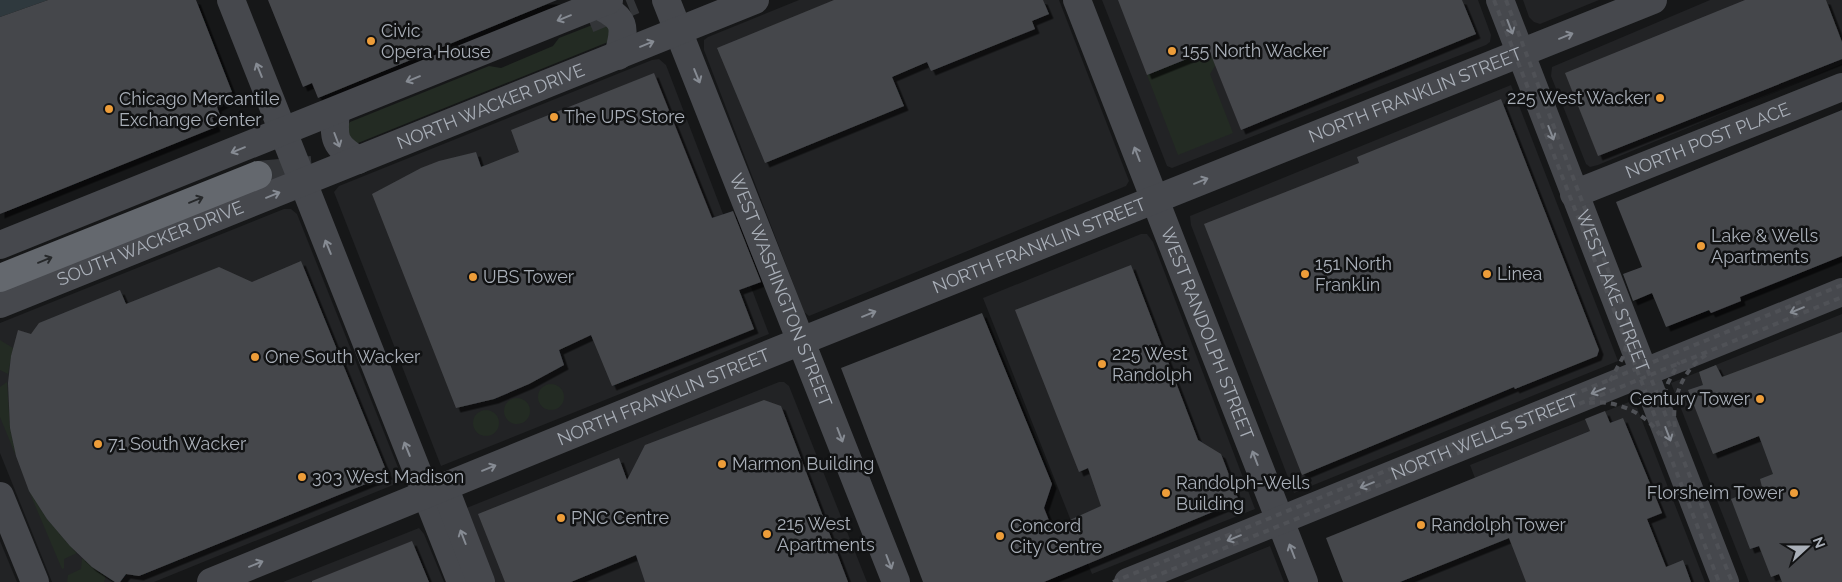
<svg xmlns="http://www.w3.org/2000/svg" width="1842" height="582" font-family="Raleway,sans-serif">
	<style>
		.built { fill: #222325 }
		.green { fill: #232b23 }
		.water { fill: #2f393e }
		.building { fill: #45474b; filter: url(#shadow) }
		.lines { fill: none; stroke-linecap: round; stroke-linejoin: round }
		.highway-tunnel { stroke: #333538; stroke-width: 28; stroke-dasharray: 28 14; stroke-linecap: butt }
		.secondary { stroke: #46484d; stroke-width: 28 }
		.highway { stroke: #64686e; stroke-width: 28 }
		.rail { stroke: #4f5156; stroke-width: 4; stroke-dasharray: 6 5; stroke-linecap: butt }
		.oneway { stroke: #868b93 }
		.oneway2 { stroke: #26282a }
		.poi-dot { fill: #ed9d39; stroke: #111213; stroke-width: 2 }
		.labels { text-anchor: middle; stroke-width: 5; stroke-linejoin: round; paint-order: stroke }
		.poi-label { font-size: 18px; fill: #a9afb8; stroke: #111213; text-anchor: start }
		.street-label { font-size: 18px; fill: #a9afb8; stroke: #111213 }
	</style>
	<defs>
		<filter id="shadow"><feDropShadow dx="4.5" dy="4.5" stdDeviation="0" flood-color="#0009"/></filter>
	</defs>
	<rect width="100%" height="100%" fill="#161718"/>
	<g class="built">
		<path d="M799 0H1059L1129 181 1126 186 809 316 804 312 704 50V40L708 37Z"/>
		<path d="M1102 0H1478L1491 35 1490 42 1486 45 1172 168 1167 166Z"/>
		<path d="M1523 0H1599L1540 24 1534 22 1529 17Z"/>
		<path d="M1710 0H1842V64L1598 165 1590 167 1586 164 1551 76 1552 67Z"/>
		<path d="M659 59 666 65 769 334 441 466 334 192 339 186 652 60Z"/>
		<path d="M1511 85 1618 361 1294 493 1191 225 1190 216Z"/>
		<path d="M284 209H291L297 214 401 475 400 479 398 483 154 582H52L0 453V323Z"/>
		<path d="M1141 234H1147L1153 242 1255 509 1092 574 983 298Z"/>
		<path d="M1842 314V582H1749L1671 383Z"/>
		<path d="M779 382H784L789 386 867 582H489L464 509Z"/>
		<path d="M1634 400 1705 582H1400L1499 542 1470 465Z"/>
		<path d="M419 528 424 534 444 582H283Z"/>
		<path d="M0 541 5 553 17 582H0Z"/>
		<path d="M1270 546 1284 582H1183L1250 554Z"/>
	</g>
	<g class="green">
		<path d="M600 22 610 26 608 42 358 143H353L346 128 350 122 489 66 501 68 553 46 559 38Z"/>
		<path d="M1265 28 1215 66 1210 74 1233 133 1178 155 1147 75Z"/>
		<path d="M0 340 13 348 8 374 0 370Z"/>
		<path d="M7 382 10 428 16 456 0 417V387Z"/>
		<circle cx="551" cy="397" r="13"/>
		<circle cx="517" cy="411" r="13"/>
		<circle cx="486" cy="423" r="13"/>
		<path d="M29 491 47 519 77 553 64 559V568L62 569Z"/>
		<path d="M82 558 106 576 104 582H67L68 575 81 569Z"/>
	</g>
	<path class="water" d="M0 0H48L0 17Z"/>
	<g class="building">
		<path d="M48 0H196L232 92 222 95 225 103 217 107 220 115 212 118 216 127 0 214V17Z"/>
		<path d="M268 0H557L318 98 312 83 303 87Z"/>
		<path d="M834 0H1043L1049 14 1032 21 1035 29 931 71 927 62 892 77 904 106 765 163 717 48Z"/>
		<path d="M1118 0H1462L1476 34 1241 130 1209 50 1147 75Z"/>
		<path d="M1745 0H1826L1842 42V59L1598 156 1565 73Z"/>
		<path d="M654 73 712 218 733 211 761 282 739 290 754 329 612 386 591 335 559 350 564 365 529 384 494 399 456 408 372 194 421 168 439 161 476 152 481 167 519 152 511 130Z"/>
		<path d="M1501 99 1599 350 1597 356 1515 389 1514 387 1302 475 1204 224 1359 163 1357 157Z"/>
		<path d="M1842 110V256L1740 297 1741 301 1711 313 1709 310 1666 327 1652 293 1633 301 1623 274 1642 267 1616 202Z"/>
		<path d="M301 261 388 475 139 576 126 574 120 582H115L92 567 70 546 47 519 29 491 16 456 10 428 8 383 11 356 18 330 31 334 39 323 120 290 126 304 219 267 252 282Z"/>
		<path d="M1131 265 1198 440 1221 454 1239 501 1044 582H923L841 368 982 313 1052 484 1044 508 1052 528 1101 506 1088 468 1079 472 1015 310Z"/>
		<path d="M1842 332V582H1782L1779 574 1771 577 1759 546 1750 549 1731 499 1762 487 1760 479 1773 474 1759 436 1713 454 1688 390 1703 385 1699 372 1716 365 1722 377Z"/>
		<path d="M764 400 781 406 848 582H645L636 555 571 582H505L478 514 619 458 627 480 645 445Z"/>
		<path d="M1605 411 1610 423 1623 418 1656 498 1662 513 1647 519 1666 567 1683 560 1691 582H1526L1509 538 1400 582H1343L1326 538 1590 431 1585 419Z"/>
		<path d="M412 541 429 582H312V581Z"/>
	</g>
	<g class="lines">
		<g class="highway-tunnel">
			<path d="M588 19 634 0"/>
			<path d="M258 175 312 170"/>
		</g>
		<g class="secondary">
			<path d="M231 0 461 582"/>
			<path id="s1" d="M666 0 896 582"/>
			<path id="s2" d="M1077 0 1304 582"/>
			<path id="s3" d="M1500 0 1725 582"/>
			<path d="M598 5C626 20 626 25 618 56"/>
			<path d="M336 111C333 139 334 145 358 160"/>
			<path id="s4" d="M1574 194 1842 87"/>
			<path d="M0 245 609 0"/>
			<path id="s5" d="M0 304 755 0"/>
			<path d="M444 486 481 582"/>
			<path d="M0 496 35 582"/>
			<path id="s6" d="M211 582 779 350 1653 0"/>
			<path id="s7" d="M1128 582 1842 292"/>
		</g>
		<path class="highway" d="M0 278 258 175"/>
		<g class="rail">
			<path d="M1494 0 1719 582"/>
			<path d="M1506 0 1613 283 1732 582"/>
			<path d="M1610 381 1623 357 1627 342"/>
			<path d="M1589 403C1615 399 1646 413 1660 435"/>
			<path d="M1661 405 1668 383 1679 362"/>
			<path d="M1675 427C1671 400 1682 370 1706 355"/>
			<path d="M1113 582 1842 285"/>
			<path d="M1141 582 1842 297"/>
		</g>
	</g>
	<defs><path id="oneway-shaft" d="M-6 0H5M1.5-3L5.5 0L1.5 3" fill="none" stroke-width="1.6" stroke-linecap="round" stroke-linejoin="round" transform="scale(1.25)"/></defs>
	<g class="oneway">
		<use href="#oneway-shaft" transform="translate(564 18) rotate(158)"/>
		<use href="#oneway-shaft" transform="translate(1510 27) rotate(69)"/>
		<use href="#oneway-shaft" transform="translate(1566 36) rotate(-22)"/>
		<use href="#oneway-shaft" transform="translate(647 44) rotate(-22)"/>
		<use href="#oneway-shaft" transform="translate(259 70) rotate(-112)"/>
		<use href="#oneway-shaft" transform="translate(697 76) rotate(68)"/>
		<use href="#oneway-shaft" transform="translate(413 79) rotate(158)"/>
		<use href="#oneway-shaft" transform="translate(1551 133) rotate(69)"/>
		<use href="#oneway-shaft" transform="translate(337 140) rotate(69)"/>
		<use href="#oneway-shaft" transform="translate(238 150) rotate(158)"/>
		<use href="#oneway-shaft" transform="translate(1137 154) rotate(-111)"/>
		<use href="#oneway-shaft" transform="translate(1201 181) rotate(-22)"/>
		<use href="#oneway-shaft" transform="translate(273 195) rotate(-22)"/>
		<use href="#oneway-shaft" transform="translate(328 247) rotate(-112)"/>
		<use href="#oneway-shaft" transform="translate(1797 310) rotate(158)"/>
		<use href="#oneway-shaft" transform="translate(869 314) rotate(-22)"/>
		<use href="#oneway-shaft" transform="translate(1598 391) rotate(158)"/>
		<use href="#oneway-shaft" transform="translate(1668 434) rotate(69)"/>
		<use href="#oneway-shaft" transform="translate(840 435) rotate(69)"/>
		<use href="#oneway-shaft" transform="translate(407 449) rotate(-112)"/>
		<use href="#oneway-shaft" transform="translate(1255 458) rotate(-111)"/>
		<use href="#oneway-shaft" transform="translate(489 468) rotate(-22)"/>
		<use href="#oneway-shaft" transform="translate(1367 485) rotate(158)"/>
		<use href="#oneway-shaft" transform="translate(463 537) rotate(-111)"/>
		<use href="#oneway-shaft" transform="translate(1234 538) rotate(158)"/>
		<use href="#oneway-shaft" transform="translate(1292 551) rotate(-111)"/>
		<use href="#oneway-shaft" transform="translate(889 562) rotate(69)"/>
		<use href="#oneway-shaft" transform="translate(256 564) rotate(-22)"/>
	</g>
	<g class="oneway2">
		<use href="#oneway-shaft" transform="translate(196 200) rotate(-22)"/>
		<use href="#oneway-shaft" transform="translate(45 260) rotate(-22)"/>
	</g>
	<g class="poi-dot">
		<circle cx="371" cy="41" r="5"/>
		<circle cx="1172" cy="51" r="5"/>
		<circle cx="1660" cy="98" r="5"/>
		<circle cx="109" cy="109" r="5"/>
		<circle cx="554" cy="117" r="5"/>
		<circle cx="1701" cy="246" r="5"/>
		<circle cx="1305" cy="274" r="5"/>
		<circle cx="1487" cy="274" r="5"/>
		<circle cx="473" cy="277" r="5"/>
		<circle cx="255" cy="357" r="5"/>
		<circle cx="1102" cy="364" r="5"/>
		<circle cx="1760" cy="399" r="5"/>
		<circle cx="98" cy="444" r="5"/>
		<circle cx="722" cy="464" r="5"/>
		<circle cx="302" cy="477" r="5"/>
		<circle cx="1166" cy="493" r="5"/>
		<circle cx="1794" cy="493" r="5"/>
		<circle cx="561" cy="518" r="5"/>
		<circle cx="1421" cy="525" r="5"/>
		<circle cx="767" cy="534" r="5"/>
		<circle cx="1000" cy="536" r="5"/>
	</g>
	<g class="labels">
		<g class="poi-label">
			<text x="381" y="37">Civic<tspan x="381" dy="21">Opera House</tspan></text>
			<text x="1182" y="57">155 North Wacker</text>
			<text x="1650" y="104" text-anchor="end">225 West Wacker</text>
			<text x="119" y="105">Chicago Mercantile<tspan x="119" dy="21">Exchange Center</tspan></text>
			<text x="564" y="123">The UPS Store</text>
			<text x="1711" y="242">Lake &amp; Wells<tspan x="1711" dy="21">Apartments</tspan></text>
			<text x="1315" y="270">151 North<tspan x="1315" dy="21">Franklin</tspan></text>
			<text x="1497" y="280">Linea</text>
			<text x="483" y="283">UBS Tower</text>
			<text x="1112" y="360">225 West<tspan x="1112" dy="21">Randolph</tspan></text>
			<text x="265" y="363">One South Wacker</text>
			<text x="1750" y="405" text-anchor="end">Century Tower</text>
			<text x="108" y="450">71 South Wacker</text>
			<text x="732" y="470">Marmon Building</text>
			<text x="312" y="483">303 West Madison</text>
			<text x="1176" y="489">Randolph-Wells<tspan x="1176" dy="21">Building</tspan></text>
			<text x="1784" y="499" text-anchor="end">Florsheim Tower</text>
			<text x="571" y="524">PNC Centre</text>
			<text x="777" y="530">215 West<tspan x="777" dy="21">Apartments</tspan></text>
			<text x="1431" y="531">Randolph Tower</text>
			<text x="1010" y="532">Concord<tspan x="1010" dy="21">City Centre</tspan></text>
		</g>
		<g class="street-label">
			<text dy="6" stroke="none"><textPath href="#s6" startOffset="1299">NORTH FRANKLIN STREET</textPath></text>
			<text dy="6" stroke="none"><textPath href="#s5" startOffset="529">NORTH WACKER DRIVE</textPath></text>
			<text dy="6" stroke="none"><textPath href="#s4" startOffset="144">NORTH POST PLACE</textPath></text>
			<text dy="6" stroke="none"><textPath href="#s5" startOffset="162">SOUTH WACKER DRIVE</textPath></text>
			<text dy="6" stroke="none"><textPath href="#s6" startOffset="894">NORTH FRANKLIN STREET</textPath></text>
			<text dy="6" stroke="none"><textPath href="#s1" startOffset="312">WEST WASHINGTON STREET</textPath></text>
			<text dy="6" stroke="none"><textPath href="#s3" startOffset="312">WEST LAKE STREET</textPath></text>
			<text dy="6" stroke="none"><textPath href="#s2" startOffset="358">WEST RANDOLPH STREET</textPath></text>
			<text dy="6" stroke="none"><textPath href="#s6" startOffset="489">NORTH FRANKLIN STREET</textPath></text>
			<text dy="6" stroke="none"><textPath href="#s7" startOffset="385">NORTH WELLS STREET</textPath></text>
		</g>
	</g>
	<g transform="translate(1807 547) rotate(69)" stroke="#111213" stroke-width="4" paint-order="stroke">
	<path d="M0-4L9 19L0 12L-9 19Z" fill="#a9afb8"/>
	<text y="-8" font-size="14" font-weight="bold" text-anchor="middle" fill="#a9afb8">N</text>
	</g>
</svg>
